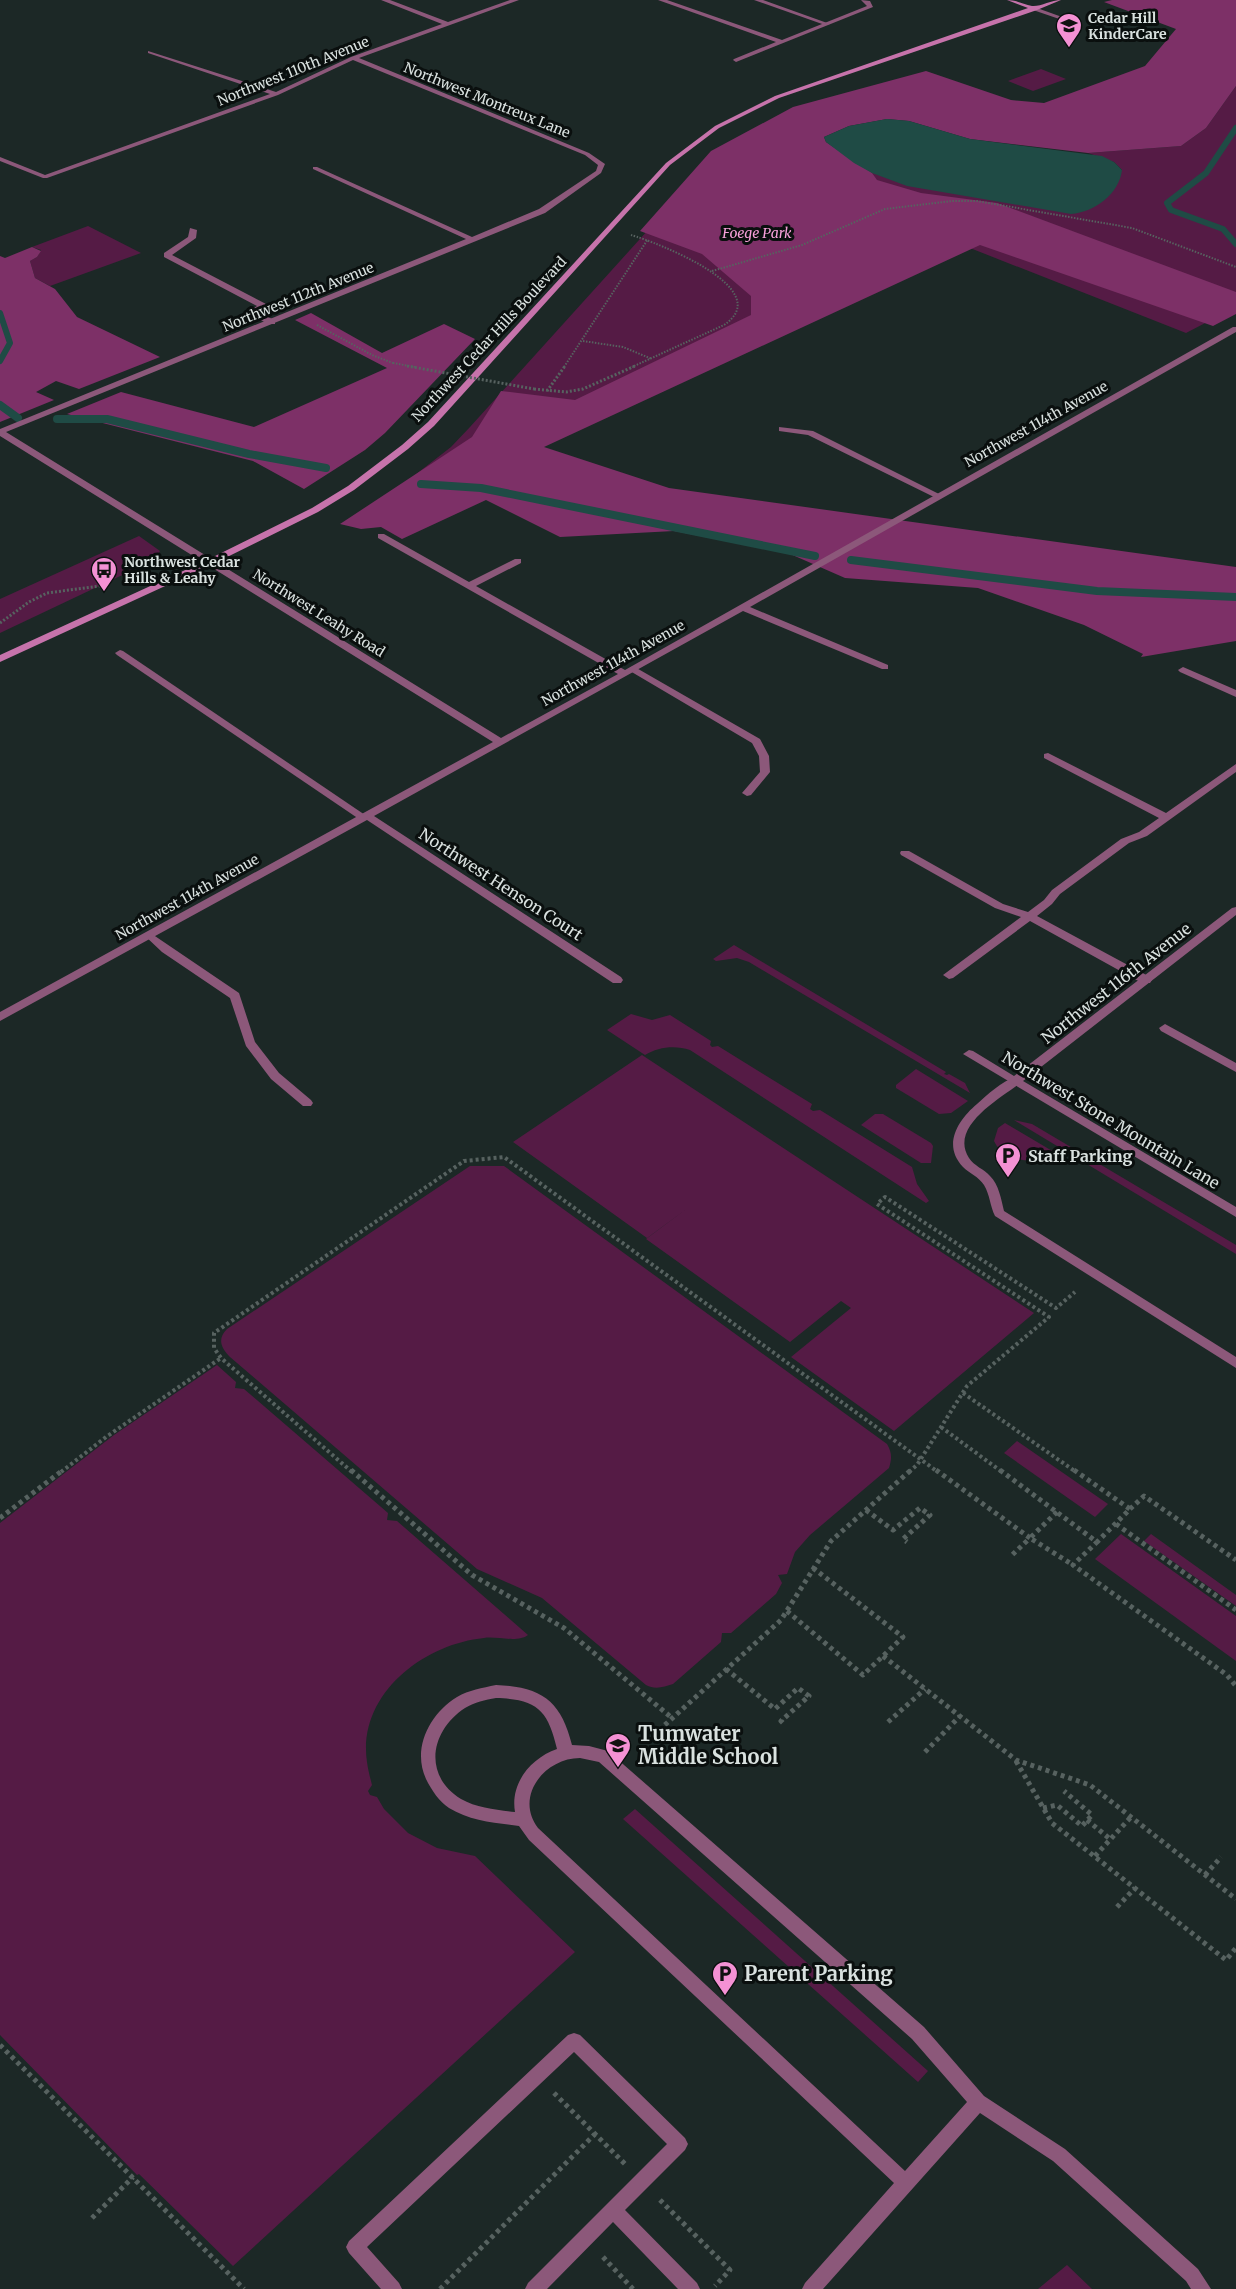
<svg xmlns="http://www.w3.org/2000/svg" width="1236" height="2289" font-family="Merriweather,serif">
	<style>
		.green { fill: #551b45 }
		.forest { fill: #7d3067 }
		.water { fill: #1f4b45 }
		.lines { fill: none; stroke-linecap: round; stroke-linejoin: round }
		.stream-far1 { stroke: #1f4b45; stroke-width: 6 }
		.stream { stroke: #1f4b45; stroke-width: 8 }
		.path-far3 { stroke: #576260; stroke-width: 2; stroke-dasharray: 1.5 1.5; stroke-linecap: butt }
		.path-far2 { stroke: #576260; stroke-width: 3; stroke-dasharray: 2 2; stroke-linecap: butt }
		.path-far1 { stroke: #576260; stroke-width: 4; stroke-dasharray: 3 3; stroke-linecap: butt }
		.path { stroke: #576260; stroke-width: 5; stroke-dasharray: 4 4; stroke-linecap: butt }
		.lane { fill: #8c587a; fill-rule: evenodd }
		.street { fill: #8c587a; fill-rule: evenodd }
		.secondary { fill: #c673ab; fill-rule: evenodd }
		.path-bridge-far1 { stroke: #576260; stroke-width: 2; stroke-dasharray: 1.5 1.5; stroke-linecap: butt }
		.path-bridge { stroke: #576260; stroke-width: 3; stroke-dasharray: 2 2; stroke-linecap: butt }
		.labels { text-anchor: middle; stroke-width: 6; stroke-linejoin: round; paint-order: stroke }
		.far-poi-label { font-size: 14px; font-weight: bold; fill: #d9e1df; stroke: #0a0f0e; text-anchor: start }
		.far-street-label { font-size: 14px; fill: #d9e1df; stroke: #0a0f0e }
		.far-park-label { font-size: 14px; font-style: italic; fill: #f7a0da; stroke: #0a0f0e }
		.street-label { font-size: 16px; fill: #d9e1df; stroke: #0a0f0e }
		.poi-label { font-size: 16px; font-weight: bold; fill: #d9e1df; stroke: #0a0f0e; text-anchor: start }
		.near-poi-label { font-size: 20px; font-weight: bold; fill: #d9e1df; stroke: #0a0f0e; text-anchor: start }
	</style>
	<rect width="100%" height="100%" fill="#1c2826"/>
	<g class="green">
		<path d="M1041 69 1066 79 1033 91 1008 81Z"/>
		<path d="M1236 86V307L1186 333 942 237 397 489 451 447 470 427 705 167 1122 170 1114 162 1088 153 1181 146 1206 128Z"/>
		<path d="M88 226 141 253 50 286 35 278 30 261 37 257 41 250 32 247Z"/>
		<path d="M139 536 160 551 154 560 0 633V599Z"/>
		<path d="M734 945 946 1072 944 1074 947 1075 949 1074 965 1083 970 1093 749 962 737 958 716 961 713 959Z"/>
		<path d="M631 1014 652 1020 670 1015 711 1041 710 1045 712 1047 718 1046 812 1104 810 1109 813 1111 820 1110 912 1167 917 1184 929 1201 926 1203 690 1050C675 1045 658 1047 645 1055L607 1030Z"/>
		<path d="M642 1055 1034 1313 894 1431 791 1357 851 1308 841 1301 790 1342 646 1239 689 1207 647 1238 513 1142Z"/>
		<path d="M916 1069 968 1101 951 1113 939 1114 896 1088V1085Z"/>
		<path d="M875 1114H883L931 1143 933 1146 931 1163H921L861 1125Z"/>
		<path d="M1014 1120 1032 1124 1236 1245V1254Z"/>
		<path d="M1005 1123 1059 1155 1051 1161C1029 1160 1005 1164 994 1141L998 1128Z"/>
		<path d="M470 1166H504L887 1444C892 1453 892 1458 889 1468L810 1535 795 1552 787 1574 778 1575 782 1583 776 1594 731 1633H722L721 1642 673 1684C664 1687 655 1690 646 1685L542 1598 477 1569 230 1357C221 1348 217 1339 227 1329Z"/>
		<path d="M217 1365 236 1382 235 1388 244 1389 388 1513 387 1520 397 1521 528 1635C518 1643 497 1636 484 1638 423 1644 357 1695 367 1762 368 1770 370 1777 372 1785L368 1791 370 1795 377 1797 384 1809 408 1833 437 1848 475 1856 575 1952 233 2266 139 2174 137 2175 0 2035V1523L114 1435Z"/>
		<path d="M1017 1441 1108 1504 1095 1517 1004 1453Z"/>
		<path d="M1121 1534 1236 1616V1661L1095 1559Z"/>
		<path d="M1151 1534 1236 1595V1606L1144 1541Z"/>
		<path d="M635 1809 928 2071 918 2082 623 1819Z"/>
		<path d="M1067 2265 1092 2289H1038Z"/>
	</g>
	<g class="forest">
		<path d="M1112 0H1236V86L1206 128 1181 146 1088 153 970 139 909 121 887 119 849 126 824 137 826 142 872 173 877 180 921 193 997 203 1236 292V314L1213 326 980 245 544 447 669 488 1236 567V641L1141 657 1143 654 1084 625 978 588 845 578 788 553 674 531 560 537 486 500 402 539 381 527 361 529 340 524 472 437 501 391 575 400 751 315V296L702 254 640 231 711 151 793 107 926 71 1011 100 1044 103 1145 66 1176 29 1104 2Z"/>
		<path d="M32 247 41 251 37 257 30 261 35 278 55 289 77 317 160 357 79 389 56 381 36 392 54 400 0 422V256L5 258Z"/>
		<path d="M311 313 382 353 444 324 475 339 385 433 365 450 304 489 253 461 67 414 121 392 254 427 387 368 295 320Z"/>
	</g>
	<path class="water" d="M887 119 909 121 970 139 1102 156 1114 162 1122 170C1119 194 1095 212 1071 214L907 186 872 173 854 163 826 142 824 137 849 126Z"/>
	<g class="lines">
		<g class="stream-far1">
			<path d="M1236 128 1206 173 1167 203 1171 210 1223 229 1236 244"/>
			<path d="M0 313 10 343 0 361"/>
		</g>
		<g class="stream">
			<path d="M0 405 18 418"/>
			<path d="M57 419H107L249 454 326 468"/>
			<path d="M421 484 481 488 815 556"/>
			<path d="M851 560 1097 591 1236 597"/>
		</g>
		<g class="path-far3">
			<path d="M631 235C656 242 778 289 724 325L632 367"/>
			<path d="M712 271 802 245 885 209 952 201H977L1132 228 1236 267"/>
			<path d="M317 325 372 355 393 363"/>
			<path d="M583 341 623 347 652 359"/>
			<path d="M564 367 648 239"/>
		</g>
		<g class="path-far2">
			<path d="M534 389 566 392 583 389 635 366"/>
			<path d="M547 391 565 366"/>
			<path d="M0 623 29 602 47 593 107 585"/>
		</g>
		<g class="path-far1">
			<path d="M963 1393 1076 1472"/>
			<path d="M941 1427 1002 1472"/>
			<path d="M61 1472 106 1437 221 1358"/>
			<path d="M352 1472 221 1358 214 1348V1333L464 1161 504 1157 938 1472"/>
			<path d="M909 1472 917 1465 967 1386 1049 1317 877 1204 885 1197 1056 1308 1075 1292"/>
		</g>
		<g class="path">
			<path d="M351 1470 472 1575 564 1628 672 1718"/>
			<path d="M936 1470 1030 1538 1012 1555"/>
			<path d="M1000 1470 1097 1542 1073 1565 1227 1675 1236 1686"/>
			<path d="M1074 1470 1130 1509 1097 1542"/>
			<path d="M1130 1509 1144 1496 1236 1560"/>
			<path d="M866 1510 893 1530 920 1508 930 1515 903 1539 907 1542"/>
			<path d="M1057 1512 1030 1538 1073 1565"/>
			<path d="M0 1518 63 1470"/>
			<path d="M1116 1524 1236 1610"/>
			<path d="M787 1611 863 1675 903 1637 813 1568"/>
			<path d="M883 1656 1016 1760 1090 1785 1236 1899"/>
			<path d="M726 1669 775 1709 798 1688 809 1696 781 1721 785 1725"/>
			<path d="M888 1722 925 1689"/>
			<path d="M647 1741 781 1620 831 1541 911 1470"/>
			<path d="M925 1752 960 1716"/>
			<path d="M1016 1761 1052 1823 1226 1960 1236 1948"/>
			<path d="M1043 1808 1057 1805 1082 1826 1092 1815 1064 1791"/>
			<path d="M1087 1820 1110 1839"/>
			<path d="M1095 1856 1131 1817"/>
			<path d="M1205 1875 1221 1857"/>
			<path d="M1117 1907 1135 1888"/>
			<path d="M0 2045 244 2289"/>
			<path d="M554 2093 625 2164"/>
			<path d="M660 2200 730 2270 715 2286"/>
			<path d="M92 2218 133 2177"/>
			<path d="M603 2257 633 2289"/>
			<path d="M440 2289 595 2134"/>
		</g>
		<g class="lane">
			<path d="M754 0H763L830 24 825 25Z"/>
			<path d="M1033 8H1037L1076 22 1071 23 1033 10Z"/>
			<path d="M190 228 197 230 196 238 172 255 266 304V308L258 313 275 320V324H269L249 315V311L257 306 164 257V253L188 237Z"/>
			<path d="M779 427 813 431 943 496 936 498 808 435 779 431Z"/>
			<path d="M120 650 123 651 368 817 363 820 359 819 117 655 115 653Z"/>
			<path d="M633 666 760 739 769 756 770 772 751 795 747 796 742 793 760 772 759 756 752 743 630 671 628 669Z"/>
			<path d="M1183 667 1236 690V697L1180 672 1178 670Z"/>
			<path d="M1048 753 1166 813 1236 764V772L1147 836 1129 843 1060 894 1052 904 1037 916 1150 977 1152 980 1150 983H1142L1030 921 953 978 949 979 943 975 1021 917 995 908 901 855 900 853 901 851H909L1003 904 1028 912 1044 900 1052 890 1121 839 1139 832 1159 818 1044 758V754Z"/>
			<path d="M149 932 239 993 255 1042 279 1073 311 1100 313 1103 311 1106H303L271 1079 246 1046 230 998 162 952 144 935Z"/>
			<path d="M1165 1024 1236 1063V1072L1161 1031 1159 1028Z"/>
			<path d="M1015 1077 1019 1078 1021 1081 1019 1084C999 1099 949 1127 969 1158 974 1166 984 1169 990 1176 999 1185 1001 1199 1004 1211L1236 1357V1368L995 1216C990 1206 990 1195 984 1185 979 1177 969 1173 963 1167 942 1145 958 1120 977 1104 987 1095 1002 1081 1015 1077Z"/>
			<path d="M496 1685C542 1687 561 1701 572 1745L589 1746 608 1751 924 2027 984 2096 1065 2149 1198 2269 1211 2289H1191L1186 2281 1053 2161 980 2113 823 2289H802L805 2283 894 2183 529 1840 519 1826C496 1823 470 1821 449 1808 439 1801 432 1791 426 1779 412 1749 429 1714 457 1697 469 1690 482 1688 496 1685ZM496 1698C537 1699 548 1710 557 1749 531 1758 510 1783 515 1812 497 1810 477 1808 461 1799 422 1775 431 1730 465 1708 475 1702 485 1700 496 1698ZM580 1758 599 1762 912 2039 967 2102 905 2171 538 1828C514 1796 545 1758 580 1758Z"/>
			<path d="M574 2033 580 2035 685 2138 688 2144 685 2150 625 2210 697 2283 700 2289H678L613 2222 547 2289H525L528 2283 667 2144 574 2052 367 2247 399 2283 402 2289H381L349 2253 346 2247 349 2241 568 2035Z"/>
		</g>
		<g class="street">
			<path d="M381 0H390L448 22 510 0H519L359 58 589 153 605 164 601 173 545 213 6 432 501 738 618 674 378 538V534H384L469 582 515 559H521V563L476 586 625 670 1233 327H1236V332L750 607 888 665V669H882L743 611 374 816 621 977 623 980 621 983H613L367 820 0 1021V1012L493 742 0 436V429L466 239 313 169V167H317L472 237 539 209 596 171 598 165 585 155 353 60 278 95 47 178H43L0 161V157L45 175 270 94 148 53V51L276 92 351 57 442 24Z"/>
			<path d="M658 0H667L782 40 867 6 861 0 870 1 873 7 736 62 733 60 734 59 776 42Z"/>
			<path d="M1236 907V915L1023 1081 1236 1207V1217L963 1054 969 1050 973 1051 1014 1076 1232 908Z"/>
		</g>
		<path class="secondary" d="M1007 0C1016 0 1023 4 1032 6 1040 7 1051 0 1061 0L1037 10 779 98 719 128 670 165 434 426 408 449 354 490 318 512 213 564 0 662V655L207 560 312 508 348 486 402 445 428 422 666 163 715 126 775 96 1028 8Z"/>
		<path class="path-bridge-far1" d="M393 363 415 367"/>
		<path class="path-bridge" d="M407 366 534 389"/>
	</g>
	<defs>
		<symbol id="school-pin" viewBox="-11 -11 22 30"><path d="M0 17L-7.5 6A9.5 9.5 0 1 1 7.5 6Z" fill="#f491d4" stroke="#0a0f0e"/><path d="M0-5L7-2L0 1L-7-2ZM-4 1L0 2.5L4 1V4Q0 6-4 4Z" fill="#111"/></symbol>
		<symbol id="bus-pin" viewBox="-11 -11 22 30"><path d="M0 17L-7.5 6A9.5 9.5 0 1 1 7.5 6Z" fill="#f491d4" stroke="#0a0f0e"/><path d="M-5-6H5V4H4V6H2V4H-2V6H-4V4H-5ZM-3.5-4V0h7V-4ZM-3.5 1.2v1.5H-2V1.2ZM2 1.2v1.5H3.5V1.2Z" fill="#111"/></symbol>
		<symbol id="parking-pin" viewBox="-11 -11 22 30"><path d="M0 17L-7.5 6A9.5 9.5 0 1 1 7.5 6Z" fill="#f491d4" stroke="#0a0f0e"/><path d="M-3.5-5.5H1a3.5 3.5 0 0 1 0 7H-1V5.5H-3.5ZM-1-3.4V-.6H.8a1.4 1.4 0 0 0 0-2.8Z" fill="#111"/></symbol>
	</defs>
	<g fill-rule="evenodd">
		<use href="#school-pin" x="1054" y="11" width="30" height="40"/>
		<use href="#bus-pin" x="89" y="555" width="30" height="40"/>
		<use href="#parking-pin" x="993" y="1141" width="30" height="40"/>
		<use href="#school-pin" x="603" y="1731" width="30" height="40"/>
		<use href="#parking-pin" x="710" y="1959" width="30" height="40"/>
	</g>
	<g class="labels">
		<g class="far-poi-label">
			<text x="1088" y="23">Cedar Hill<tspan x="1088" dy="16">KinderCare</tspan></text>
			<text x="124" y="567">Northwest Cedar<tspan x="124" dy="16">Hills &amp; Leahy</tspan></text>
		</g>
		<g class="far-street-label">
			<text transform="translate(293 71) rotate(-22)" y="5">Northwest 110th Avenue</text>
			<text transform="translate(487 100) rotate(22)" y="5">Northwest Montreux Lane</text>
			<text transform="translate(298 297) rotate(-22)" y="5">Northwest 112th Avenue</text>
			<text transform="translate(489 339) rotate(-47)" y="5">Northwest Cedar Hills Boulevard</text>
			<text transform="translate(1036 424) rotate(-29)" y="5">Northwest 114th Avenue</text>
			<text transform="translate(319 613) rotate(32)" y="5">Northwest Leahy Road</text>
			<text transform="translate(613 663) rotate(-29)" y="5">Northwest 114th Avenue</text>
			<text transform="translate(187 897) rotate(-29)" y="5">Northwest 114th Avenue</text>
		</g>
		<g class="far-park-label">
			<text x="757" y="238">Foege Park</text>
		</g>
		<g class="street-label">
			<text transform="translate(501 884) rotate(33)" y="6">Northwest Henson Court</text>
			<text transform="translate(1116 983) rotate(-38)" y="6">Northwest 116th Avenue</text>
			<text transform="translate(1111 1120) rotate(31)" y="6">Northwest Stone Mountain Lane</text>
		</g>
		<g class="poi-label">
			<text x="1028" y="1162">Staff Parking</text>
		</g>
		<g class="near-poi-label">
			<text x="638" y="1741">Tumwater<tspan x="638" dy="23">Middle School</tspan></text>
			<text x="744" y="1981">Parent Parking</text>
		</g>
	</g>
</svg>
